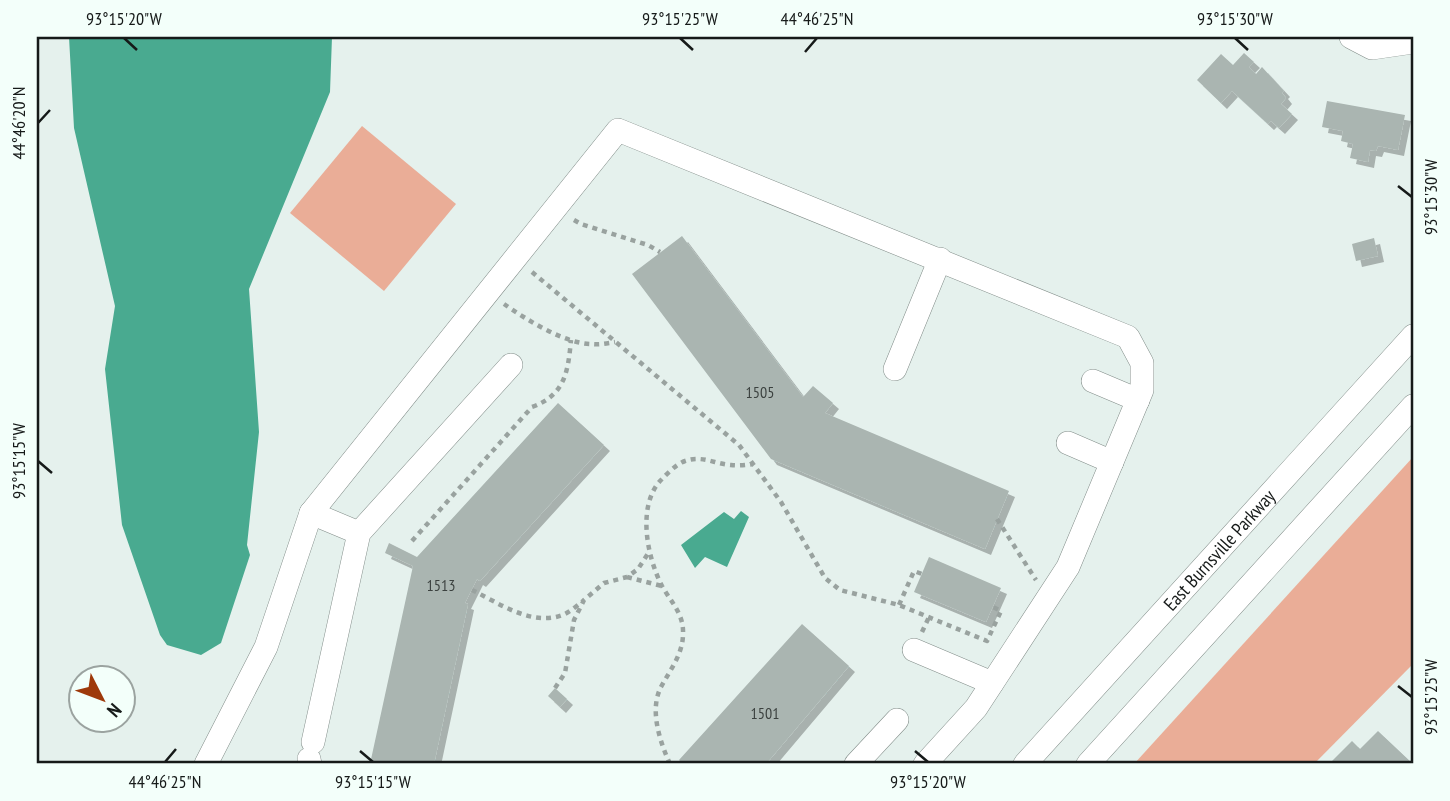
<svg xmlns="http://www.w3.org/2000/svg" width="1450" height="801" font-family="'PT Sans Narrow',sans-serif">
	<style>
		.green { fill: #eaad97 }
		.water { fill: #49aa90 }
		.building { fill: #aab5b1; filter: url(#shadow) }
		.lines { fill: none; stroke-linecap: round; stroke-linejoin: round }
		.minor-casing { stroke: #828d89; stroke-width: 24 }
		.path { stroke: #99a29f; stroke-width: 4.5; stroke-dasharray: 5 5; stroke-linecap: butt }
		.minor { stroke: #fff; stroke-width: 23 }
		.ticks { fill: none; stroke: #161a19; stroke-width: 2.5 }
		.labels { text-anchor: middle; stroke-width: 5; stroke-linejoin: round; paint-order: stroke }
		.number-label { font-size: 16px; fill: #3b413f }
		.street-label { font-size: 19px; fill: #161a19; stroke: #f3fffa }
		.neatline { fill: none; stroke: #161a19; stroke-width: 2.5 }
		.ticks-label { font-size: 18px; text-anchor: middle; fill: #161a19 }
	</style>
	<defs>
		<filter id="shadow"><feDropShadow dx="6" dy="6" stdDeviation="0" flood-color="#0004"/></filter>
	</defs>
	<rect width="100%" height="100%" fill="#e5f1ed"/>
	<g class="green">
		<path d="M362 126 456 204 384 291 290 213Z"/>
		<path d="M1413 457V664L1314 764H1134Z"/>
	</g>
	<g class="water">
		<path d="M69 37H332L330 92 249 289 259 432 247 545 250 555 221 643 201 655 167 645 160 635 122 525 105 369 115 306 74 128Z"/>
		<path d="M741 511 749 517 727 567 705 557 695 568 681 545 724 512 734 519Z"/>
	</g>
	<g class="building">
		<path d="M1244 53 1254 62 1249 67 1256 74 1262 67 1284 91 1282 93 1286 98 1281 104 1292 114 1279 128 1271 121 1268 124 1232 91 1221 103 1197 80 1221 54 1233 65Z"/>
		<path d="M1327 101 1405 115 1398 150 1378 146 1376 151 1370 150 1368 162 1350 158 1353 144 1341 141 1343 131 1322 127Z"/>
		<path d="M682 236 803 397 813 386 833 403 825 413 1009 491 985 549 771 459 632 274Z"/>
		<path d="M1374 238 1378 256 1356 261 1352 244Z"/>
		<path d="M558 403 604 445 480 581 477 579 465 603 468 604 434 764H370L413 566 385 553 389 543 417 557Z"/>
		<path d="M929 557 1001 588 986 622 914 592Z"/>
		<path d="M802 624 849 666 766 764H679L682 763 679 760Z"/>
		<path d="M555 688 567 699 560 707 548 696Z"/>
		<path d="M1378 731 1413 764H1329L1352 741 1360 749Z"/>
	</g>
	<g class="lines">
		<defs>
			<g id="minor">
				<path d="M1351 37 1372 48 1413 42"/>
				<path d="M895 369 940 259"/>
				<path d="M1093 381 1138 400"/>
				<path d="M1068 443 1112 462"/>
				<path d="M311 513 359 533"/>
				<path d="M914 650 992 683"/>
				<path d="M313 742 359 533 511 365"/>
				<path d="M309 759 310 764"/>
				<path d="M206 764 266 647 311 513 618 130 1128 337 1142 363V390L1068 567 976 708 925 764"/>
				<path d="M856 764 897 720"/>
				<path id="s1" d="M1025 764 1413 336"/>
				<path d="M1088 764 1413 406"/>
			</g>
		</defs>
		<use href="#minor" class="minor-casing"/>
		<g class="path">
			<path d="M574 220 581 224 648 245 660 252"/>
			<path d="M532 272 739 445 781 502 825 578 840 590 899 605 987 641 1001 611 993 607"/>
			<path d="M504 304C527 320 565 344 592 344 600 345 608 343 615 342"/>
			<path d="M997 519 1036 580"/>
			<path d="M412 541 532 407C565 395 568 372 571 340"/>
			<path d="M627 577 662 586"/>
			<path d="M472 590C499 603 533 628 565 614 571 611 578 605 583 601"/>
			<path d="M899 605 914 571 922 574"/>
			<path d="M922 632 929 617"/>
			<path d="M555 688 565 673 574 620 584 600 604 583 627 577 638 569 649 552"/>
			<path d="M670 764C660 742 649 710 661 687 670 670 683 654 683 634 684 614 671 602 662 586 647 557 637 507 660 481 667 474 676 464 685 461 702 455 715 464 731 465 738 466 746 465 753 464"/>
		</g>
		<use href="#minor" class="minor"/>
	</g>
	<path class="ticks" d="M124 38 137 50M680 38 693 50M1235 38 1248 50M805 52 817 38M38 123 50 110M1398 186 1412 197M38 461 52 473M1398 686 1412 697M360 751 373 762M915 751 928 762M165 762 176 749"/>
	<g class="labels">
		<g class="number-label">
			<text x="760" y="398">1505</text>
			<text x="441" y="591">1513</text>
			<text x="765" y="719">1501</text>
		</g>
		<g class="street-label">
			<text dy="7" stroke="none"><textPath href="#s1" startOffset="289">East Burnsville Parkway</textPath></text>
		</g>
	</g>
	<rect width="1450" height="801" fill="none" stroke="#f3fffa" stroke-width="77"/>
	<g transform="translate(102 699) rotate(132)"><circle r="33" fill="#f3fffa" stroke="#9ba3a0" stroke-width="2"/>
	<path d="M0-5L12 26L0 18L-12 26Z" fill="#9e390a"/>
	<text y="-10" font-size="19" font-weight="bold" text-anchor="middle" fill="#161a19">N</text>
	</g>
	<rect x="38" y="38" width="1374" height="724" class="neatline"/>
	<g class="ticks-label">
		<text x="124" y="25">93°15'20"W</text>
		<text x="680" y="25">93°15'25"W</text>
		<text x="817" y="25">44°46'25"N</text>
		<text x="1235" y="25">93°15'30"W</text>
		<text transform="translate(19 123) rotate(-90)" y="6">44°46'20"N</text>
		<text transform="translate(1431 197) rotate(-90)" y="6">93°15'30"W</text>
		<text transform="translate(19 461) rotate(-90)" y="6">93°15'15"W</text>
		<text transform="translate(1431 697) rotate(-90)" y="6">93°15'25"W</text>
		<text x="165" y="788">44°46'25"N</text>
		<text x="373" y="788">93°15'15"W</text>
		<text x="928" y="788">93°15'20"W</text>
	</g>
</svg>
